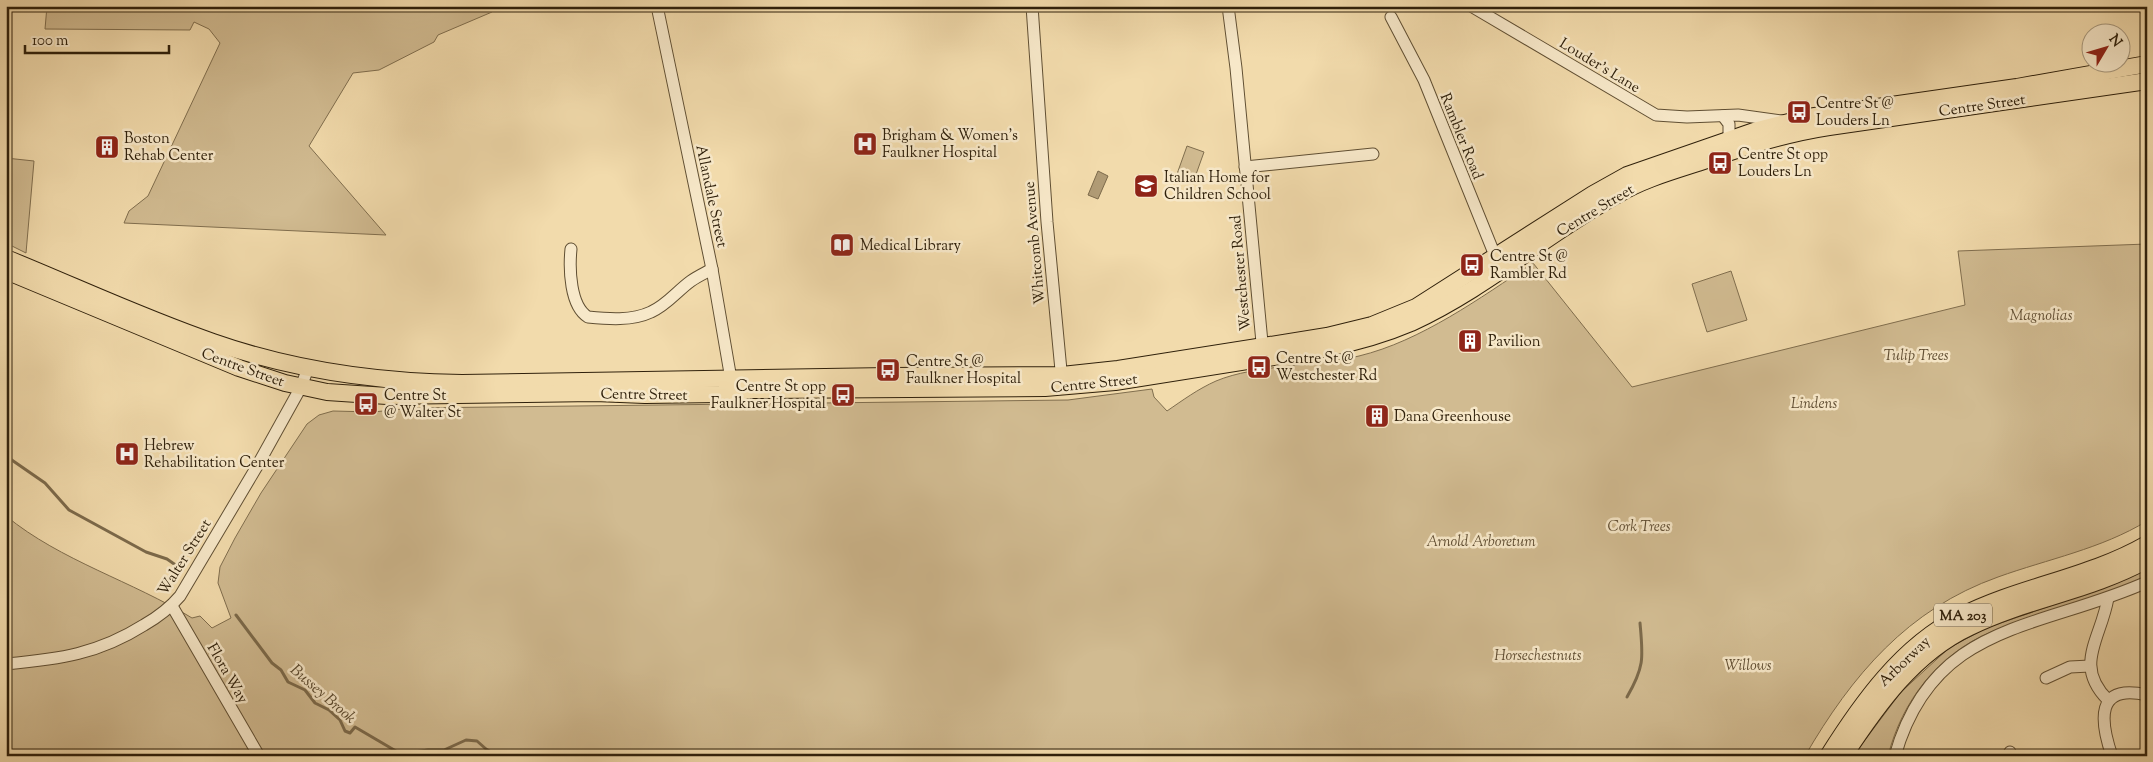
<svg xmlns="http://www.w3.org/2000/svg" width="2153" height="762" font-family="'Sorts Mill Goudy',serif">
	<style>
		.green { fill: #d1bb91; stroke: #806e4e }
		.water { fill: #b09b75; stroke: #7c6a4b }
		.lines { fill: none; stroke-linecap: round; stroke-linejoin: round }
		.stream { stroke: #7c6a4b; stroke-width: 3 }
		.minor-casing { stroke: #604f33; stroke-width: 13 }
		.highway-casing { stroke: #2f200b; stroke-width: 18 }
		.minor { stroke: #f7e8c9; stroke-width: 11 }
		.highway { stroke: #f2dbac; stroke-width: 16 }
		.labels { text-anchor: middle; stroke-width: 5; stroke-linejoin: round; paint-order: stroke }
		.shield { fill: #f7e8c9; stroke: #6b5c44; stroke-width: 1 }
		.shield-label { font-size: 14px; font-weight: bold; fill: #2f200b }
		.street-label { font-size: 15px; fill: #2f200b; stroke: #f7e8c9 }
		.poi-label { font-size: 15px; fill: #2f200b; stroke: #f7e8c9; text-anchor: start }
		.park-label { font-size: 15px; font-style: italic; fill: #604e33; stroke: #f7e8c9 }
		.water-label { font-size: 16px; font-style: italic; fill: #5c4b30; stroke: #f7e8c9 }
	</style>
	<rect width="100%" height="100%" fill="#f2dbac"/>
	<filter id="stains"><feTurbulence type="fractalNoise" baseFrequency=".004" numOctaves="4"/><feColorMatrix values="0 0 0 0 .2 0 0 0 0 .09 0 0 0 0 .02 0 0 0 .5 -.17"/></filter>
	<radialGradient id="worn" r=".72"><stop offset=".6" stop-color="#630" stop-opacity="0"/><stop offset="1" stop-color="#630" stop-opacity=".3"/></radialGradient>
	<g class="green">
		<path d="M47 6H491L492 12 438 35 434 42 379 70 353 73 309 146 386 235 124 223 129 211 148 196 220 43 209 29 194 22 190 30 45 29Z"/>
		<path d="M1187 146 1204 152 1194 180 1177 174Z"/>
		<path d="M6 158 34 161 26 253 6 243Z"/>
		<path d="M2147 244V521C2101 549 2048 559 1998 577 1908 609 1852 675 1805 756H6V516C61 561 132 581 192 618L200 616 212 628 231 618 218 583 220 567 235 538 261 493 307 424 319 415 333 411 373 412 413 408 1068 400 1152 389 1154 397 1167 411C1183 400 1198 389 1216 381 1257 364 1315 367 1359 356 1421 341 1480 298 1533 263L1632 387 1965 305 1958 251Z"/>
		<path d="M1731 271 1747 320 1707 332 1692 284Z"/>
		<path d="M2147 568V576L2131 584C2100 594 2069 605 2037 616 2022 621 2006 625 1991 632 1938 654 1902 701 1888 756H1853L1901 692 1949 648 1986 628 2114 584Z"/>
	</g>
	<path class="water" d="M1098 171 1108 176 1098 199 1088 195Z"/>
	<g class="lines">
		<g class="stream">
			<path d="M6 456 45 483 69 510 146 552 167 559 177 566"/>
			<path d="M236 615 272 663 281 670 288 682 305 690 315 703 329 710 340 720 345 731 350 733 355 727 401 754 428 750H444L466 740 477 741 486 749 497 756"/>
			<path d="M1627 697C1645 666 1643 657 1640 623"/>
		</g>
		<defs>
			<g id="minor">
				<path d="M657 6 712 269 732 385"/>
				<path d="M1032 6 1047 222 1062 381"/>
				<path d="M1228 6 1236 68 1263 353"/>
				<path d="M1471 6 1656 115 1687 117 1738 115 1782 121"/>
				<path d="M2146 6 2147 12"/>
				<path d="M1391 17 1424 80 1498 263"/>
				<path d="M1723 116 1729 124V139"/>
				<path d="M1245 167 1373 154"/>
				<path d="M571 249C569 269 570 306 588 317 608 319 632 321 651 312 667 305 677 291 691 281 698 276 705 273 712 269"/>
				<path d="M2108 598C2101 639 2073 665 2108 700"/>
				<path d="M172 606 259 756"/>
				<path d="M6 664C60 659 98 654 144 625 158 617 169 609 180 596L256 468 301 387 308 368"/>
				<path d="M2046 678 2070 667 2090 666"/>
				<path d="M1895 756C1933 621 2040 630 2147 582"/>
				<path d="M2008 756 2010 752"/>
				<path d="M2112 756C2100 721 2095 683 2147 695"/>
			</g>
			<g id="highway">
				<path d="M6 258C75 286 143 318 213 342 293 370 377 382 462 383L888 376 1062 375 1118 369 1327 336 1372 325 1416 307 1593 194 1627 175 1754 131 1808 117 2017 87 2147 64"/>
				<path d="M6 271 239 368 285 383 327 392 387 396 595 393 645 395 720 394 752 390 1045 388 1115 382 1324 349C1354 343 1383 335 1411 323 1485 289 1547 234 1617 195 1642 180 1670 172 1698 163 1741 148 1783 134 1829 127L2147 81"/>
				<path d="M1828 756C1862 702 1902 646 1959 617 2019 586 2088 578 2147 544"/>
				<path d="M1844 756C1877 706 1914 653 1970 627 2027 599 2091 591 2147 560"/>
			</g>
		</defs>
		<use href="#minor" class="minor-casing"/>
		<use href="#highway" class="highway-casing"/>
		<use href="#minor" class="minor"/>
		<use href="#highway" class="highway"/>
	</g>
	<defs>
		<symbol id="bus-square" viewBox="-11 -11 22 22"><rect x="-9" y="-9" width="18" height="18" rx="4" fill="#8f2418" stroke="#f7e8c9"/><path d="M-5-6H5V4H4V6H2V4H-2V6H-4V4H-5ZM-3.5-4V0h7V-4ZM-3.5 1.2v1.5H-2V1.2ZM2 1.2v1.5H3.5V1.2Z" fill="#fff"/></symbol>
		<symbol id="hospital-square" viewBox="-11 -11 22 22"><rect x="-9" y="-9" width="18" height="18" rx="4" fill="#8f2418" stroke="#f7e8c9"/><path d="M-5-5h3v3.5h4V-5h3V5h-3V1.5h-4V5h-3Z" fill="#fff"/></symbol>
		<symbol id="building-square" viewBox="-11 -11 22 22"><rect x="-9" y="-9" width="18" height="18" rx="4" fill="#8f2418" stroke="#f7e8c9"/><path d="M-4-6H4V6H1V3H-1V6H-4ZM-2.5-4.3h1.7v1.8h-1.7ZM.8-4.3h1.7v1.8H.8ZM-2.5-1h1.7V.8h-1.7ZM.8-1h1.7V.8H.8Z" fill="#fff"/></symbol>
		<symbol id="school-square" viewBox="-11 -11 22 22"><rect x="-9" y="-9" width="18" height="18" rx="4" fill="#8f2418" stroke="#f7e8c9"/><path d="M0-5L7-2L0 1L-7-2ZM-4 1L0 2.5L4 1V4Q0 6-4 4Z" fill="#fff"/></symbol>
		<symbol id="library-square" viewBox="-11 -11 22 22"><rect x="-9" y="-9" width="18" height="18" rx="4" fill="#8f2418" stroke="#f7e8c9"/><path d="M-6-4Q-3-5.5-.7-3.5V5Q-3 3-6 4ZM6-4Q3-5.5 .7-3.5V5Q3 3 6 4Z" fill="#fff"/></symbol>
	</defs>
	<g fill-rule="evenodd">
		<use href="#bus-square" x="1785" y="98" width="28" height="28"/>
		<use href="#hospital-square" x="851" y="130" width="28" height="28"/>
		<use href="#building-square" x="93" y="133" width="28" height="28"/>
		<use href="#bus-square" x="1706" y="149" width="28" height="28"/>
		<use href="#school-square" x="1132" y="172" width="28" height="28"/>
		<use href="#library-square" x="828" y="231" width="28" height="28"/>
		<use href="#bus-square" x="1458" y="251" width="28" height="28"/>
		<use href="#building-square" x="1456" y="327" width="28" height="28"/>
		<use href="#bus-square" x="1245" y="353" width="28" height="28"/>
		<use href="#bus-square" x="874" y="356" width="28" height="28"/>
		<use href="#bus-square" x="829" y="381" width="28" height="28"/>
		<use href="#bus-square" x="352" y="390" width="28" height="28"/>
		<use href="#building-square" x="1363" y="402" width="28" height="28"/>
		<use href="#hospital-square" x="113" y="440" width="28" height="28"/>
	</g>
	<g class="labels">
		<rect class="shield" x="1934" y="603.5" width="58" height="23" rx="4"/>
		<g class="shield-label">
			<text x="1963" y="620">MA 203</text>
		</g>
		<g class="street-label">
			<text transform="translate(1600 65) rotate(31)" y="5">Louder's Lane</text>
			<text transform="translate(1982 105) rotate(-8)" y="5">Centre Street</text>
			<text transform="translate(1462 136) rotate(68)" y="5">Rambler Road</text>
			<text transform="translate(712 196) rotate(78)" y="5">Allandale Street</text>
			<text transform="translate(1595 210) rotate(-31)" y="5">Centre Street</text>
			<text transform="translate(1034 243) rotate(-95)" y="5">Whitcomb Avenue</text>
			<text transform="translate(1240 273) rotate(-95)" y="5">Westchester Road</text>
			<text transform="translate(243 367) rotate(20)" y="5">Centre Street</text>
			<text transform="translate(1094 383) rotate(-6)" y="5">Centre Street</text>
			<text transform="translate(644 394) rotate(1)" y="5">Centre Street</text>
			<text transform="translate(184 557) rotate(-58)" y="5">Walter Street</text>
			<text transform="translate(1904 661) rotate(-44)" y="5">Arborway</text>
			<text transform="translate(228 673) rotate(60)" y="5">Flora Way</text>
		</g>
		<g class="poi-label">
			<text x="1816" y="108">Centre St @<tspan x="1816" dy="17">Louders Ln</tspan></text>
			<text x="882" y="140">Brigham &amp; Women's<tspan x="882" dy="17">Faulkner Hospital</tspan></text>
			<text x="124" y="143">Boston<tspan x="124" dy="17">Rehab Center</tspan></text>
			<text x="1738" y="159">Centre St opp<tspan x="1738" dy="17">Louders Ln</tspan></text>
			<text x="1164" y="182">Italian Home for<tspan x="1164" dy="17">Children School</tspan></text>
			<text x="860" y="250">Medical Library</text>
			<text x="1490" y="261">Centre St @<tspan x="1490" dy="17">Rambler Rd</tspan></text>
			<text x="1488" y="346">Pavilion</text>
			<text x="1276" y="363">Centre St @<tspan x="1276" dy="17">Westchester Rd</tspan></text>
			<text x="906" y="366">Centre St @<tspan x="906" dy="17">Faulkner Hospital</tspan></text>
			<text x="826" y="391" text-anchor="end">Centre St opp<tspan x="826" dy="17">Faulkner Hospital</tspan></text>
			<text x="384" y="400">Centre St<tspan x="384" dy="17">@ Walter St</tspan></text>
			<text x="1394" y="421">Dana Greenhouse</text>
			<text x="144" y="450">Hebrew<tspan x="144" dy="17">Rehabilitation Center</tspan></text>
		</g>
		<g class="park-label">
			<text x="2041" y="320">Magnolias</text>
			<text x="1916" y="360">Tulip Trees</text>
			<text x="1814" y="408">Lindens</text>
			<text x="1639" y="531">Cork Trees</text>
			<text x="1481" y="546">Arnold Arboretum</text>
			<text x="1538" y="660">Horsechestnuts</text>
			<text x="1748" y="670">Willows</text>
		</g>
		<g class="water-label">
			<text transform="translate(324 693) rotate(41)" y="6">Bussey Brook</text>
		</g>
	</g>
	<rect width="2153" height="762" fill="none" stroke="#f2dbac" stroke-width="25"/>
	<rect x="8" y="8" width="2138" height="747" fill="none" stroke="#2f200b" stroke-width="2.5"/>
	<rect x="12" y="12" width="2128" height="737" fill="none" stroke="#2f200b"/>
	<g transform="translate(2106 48) rotate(52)"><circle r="24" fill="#f7e8c9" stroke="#a7987d"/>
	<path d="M0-4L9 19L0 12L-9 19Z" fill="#8f2418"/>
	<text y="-8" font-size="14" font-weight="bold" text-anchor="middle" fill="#2f200b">N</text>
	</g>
	<path d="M25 45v8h144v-8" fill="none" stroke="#2f200b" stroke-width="2.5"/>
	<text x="32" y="45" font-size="15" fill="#2f200b" stroke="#f7e8c9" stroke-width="4" paint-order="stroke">100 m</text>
	<rect width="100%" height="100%" filter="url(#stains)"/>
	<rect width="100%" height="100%" fill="url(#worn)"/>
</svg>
